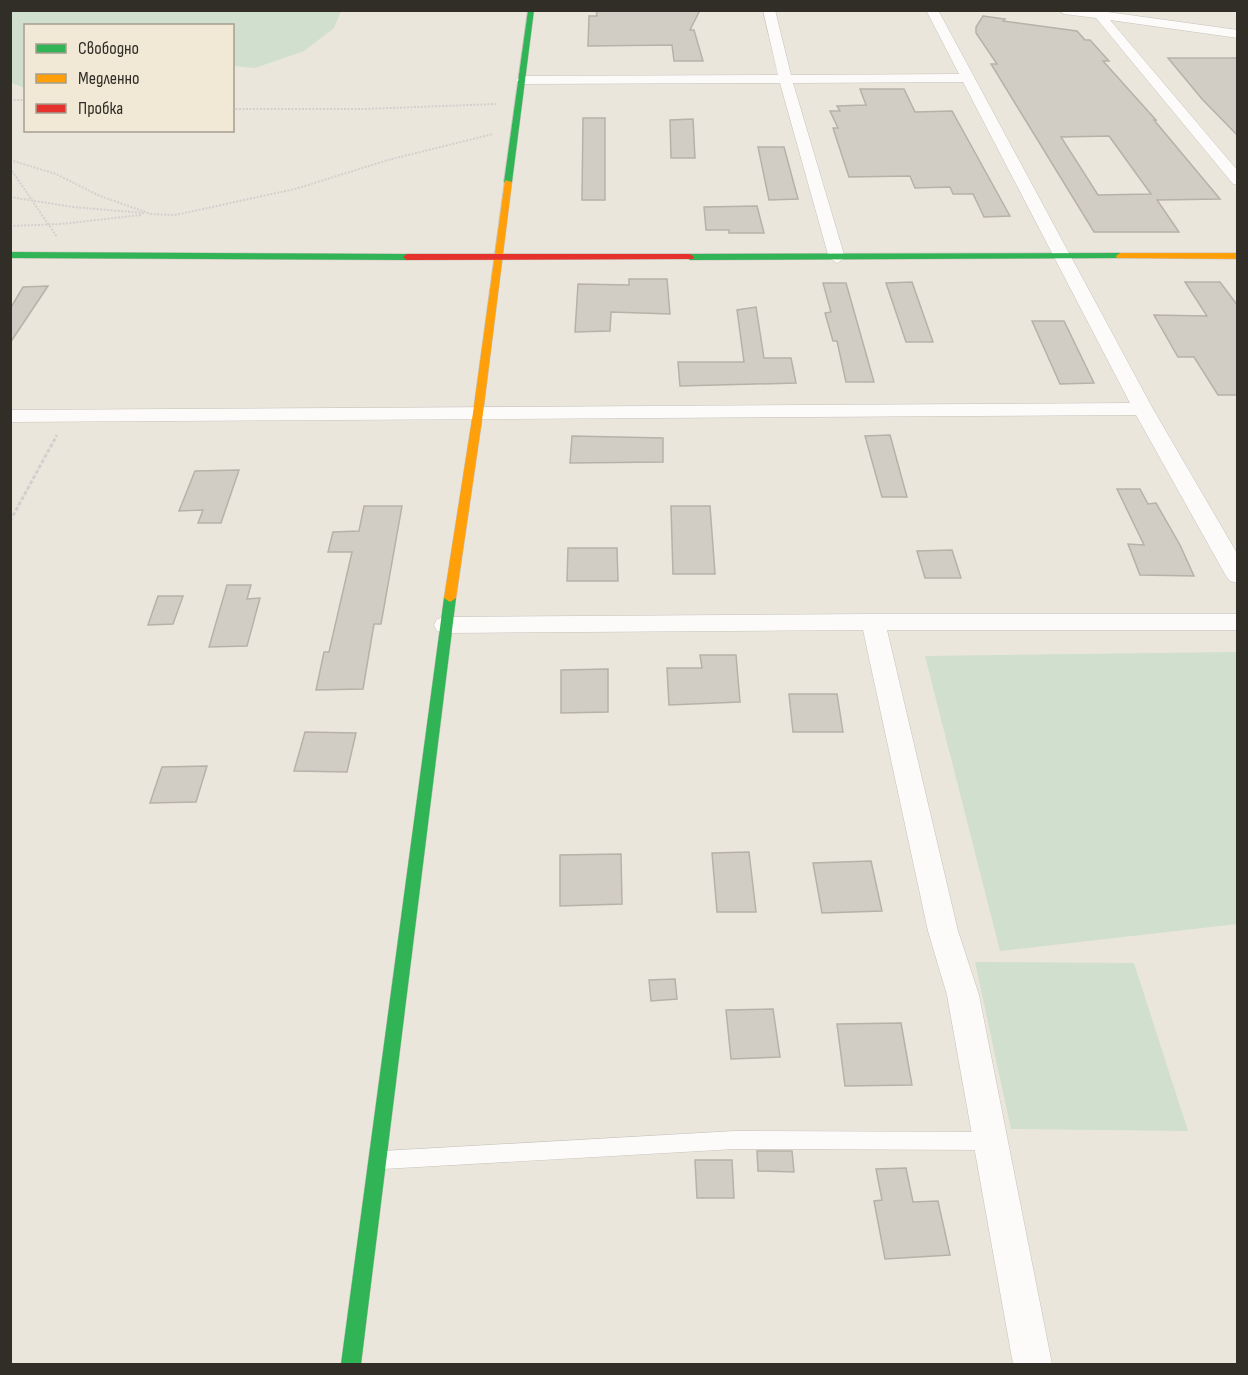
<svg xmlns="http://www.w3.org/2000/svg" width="1248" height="1375" font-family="'Sofia Sans Condensed',sans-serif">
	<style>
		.green { fill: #d0dfce }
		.building { fill: #d1cdc5; stroke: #b6b1a9; stroke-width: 1.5; fill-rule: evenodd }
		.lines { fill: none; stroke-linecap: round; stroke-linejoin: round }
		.lane-casing { stroke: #c7c2ba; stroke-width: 1 }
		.street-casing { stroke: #c7c2ba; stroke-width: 1 }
		.fast-casing { stroke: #c7c2ba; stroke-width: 1 }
		.slow-casing { stroke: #c7c2ba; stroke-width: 1 }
		.jam-casing { stroke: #c7c2ba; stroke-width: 1 }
		.path-far1 { stroke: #d2d1ce; stroke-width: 2; stroke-dasharray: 2 1.5; stroke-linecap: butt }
		.path { stroke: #d2d1ce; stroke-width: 3; stroke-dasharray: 4 2; stroke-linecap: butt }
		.lane { fill: #fcfbfa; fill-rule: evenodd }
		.street { fill: #fcfbfa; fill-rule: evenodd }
		.fast { fill: #30b455; fill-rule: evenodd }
		.slow { fill: #ff9f0a; fill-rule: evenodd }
		.jam { fill: #e5322d; fill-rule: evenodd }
	</style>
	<rect width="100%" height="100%" fill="#ebe6dc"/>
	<g class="green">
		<path d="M11 10H341V11L334 28 304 51 255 68 233 66 232 26H26L25 88 11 83Z"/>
		<path d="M1237 652V924L1000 951 925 656Z"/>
		<path d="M975 962 1134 963 1188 1131 1011 1129Z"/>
	</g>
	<g class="building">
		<path d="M596 10H700L690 30H694L703 61H674L672 45 588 46 589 16H597Z"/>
		<path d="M983 16 1005 19 1003 21 1077 31 1085 40H1090L1109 61H1103L1156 120H1154L1220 199 1157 200 1179 232H1094L991 64H997L976 33V27ZM1109 136 1151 194 1098 195 1061 137Z"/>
		<path d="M1168 58H1238V136L1202 99Z"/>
		<path d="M860 89H904L915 112 952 111 1010 216 984 217 973 194H953L950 187 915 188 910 176 849 177 833 128H838L830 111H840L837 106 866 105Z"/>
		<path d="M583 118H605V200H582Z"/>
		<path d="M693 119 695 158H671L670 120Z"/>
		<path d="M758 147H784L798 199 769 200Z"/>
		<path d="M757 206 764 233H729V230H706L704 207Z"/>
		<path d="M629 279H667L670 314 611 312 610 331 575 332 578 284 629 285Z"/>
		<path d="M912 282 933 342H906L886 283Z"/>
		<path d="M1185 282H1220L1238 306V395H1218L1194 357H1178L1154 315 1207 316Z"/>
		<path d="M823 283H846L874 382H846L837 341H833L825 313 831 312Z"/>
		<path d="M48 286 10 343V309L23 287Z"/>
		<path d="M756 307 764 358H791L796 383 680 386 678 362H744L737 310Z"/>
		<path d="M1032 321H1064L1094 383 1060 384Z"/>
		<path d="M890 435 907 497H882L865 436Z"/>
		<path d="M572 436 663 438V462L570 463Z"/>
		<path d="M239 470 221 523H198L203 510 179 511 195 471Z"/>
		<path d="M1117 489H1140L1148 504 1156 503 1180 545 1194 576 1140 575 1128 544 1144 545Z"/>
		<path d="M364 506H402L381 624H374L363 689 316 690 324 652H329L352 552H328L333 532 359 531Z"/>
		<path d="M671 506H710L715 574H673Z"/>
		<path d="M568 548H617L618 581H567Z"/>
		<path d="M952 550 961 578H925L917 551Z"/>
		<path d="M227 585H251L247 599 260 598 247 646 209 647Z"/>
		<path d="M158 596H183L173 624 148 625Z"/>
		<path d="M700 655H736L740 702 669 705 667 668H702Z"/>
		<path d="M608 669V712L561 713V670Z"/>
		<path d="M789 694H837L843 732H793Z"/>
		<path d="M305 732 356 733 347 772 294 771Z"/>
		<path d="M207 766 196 802 150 803 162 767Z"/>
		<path d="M749 852 756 912H717L712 853Z"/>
		<path d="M621 854 622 904 560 906V855Z"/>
		<path d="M871 861 882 911 822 913 813 863Z"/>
		<path d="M675 979 677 999 651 1001 649 980Z"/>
		<path d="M773 1009 780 1057 731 1059 726 1010Z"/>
		<path d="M901 1023 912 1085 845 1086 837 1024Z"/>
		<path d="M757 1151H792L794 1172 758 1171Z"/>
		<path d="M695 1160H732L734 1198H697Z"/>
		<path d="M906 1168 913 1202 938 1201 950 1255 885 1259 874 1201 882 1200 876 1169Z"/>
	</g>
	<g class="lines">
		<defs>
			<path id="lane" d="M735 1131 990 1132 997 1135 999 1141 997 1147 990 1150 735 1149 383 1169 376 1166 374 1160 376 1154 383 1151Z"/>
			<g id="street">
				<path d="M763 10H775L791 75 959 74 926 10H938L1153 409 1238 555V583L1230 581 1226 576 1136 415 10 422V410L1130 403 963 82 793 83 845 258 837 263 829 258 780 83 522 84 515 80 522 76 778 75Z"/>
				<path d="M1058 10H1093L1238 30V38L1110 20 1238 171V185L1233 184 1096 18 1064 14Z"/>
				<path d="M873 614H1238V630H887L958 931 979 995 1052 1364H1013L947 995 928 931 863 630 446 633 437 631 434 625 437 619 446 617Z"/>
			</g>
			<g id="fast">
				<path d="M528 10H534L512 182 508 184 504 182Z"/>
				<path d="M10 252 407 254 411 257 407 260 10 258Z"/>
				<path d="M1120 253 1124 256 1123 258 690 260 686 257 690 254Z"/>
				<path d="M450 594 456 598 361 1364H341L444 598Z"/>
			</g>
			<g id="slow">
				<path d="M505 180 512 182 483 413 456 598 450 602 444 598 473 413Z"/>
				<path d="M1120 253H1238V259L1117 258 1116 256Z"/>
			</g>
			<path id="jam" d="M690 254 694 257 693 259 407 260 403 257 407 254Z"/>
		</defs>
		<use href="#lane" class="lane-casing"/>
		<use href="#street" class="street-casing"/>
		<use href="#fast" class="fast-casing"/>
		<use href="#slow" class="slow-casing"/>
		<use href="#jam" class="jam-casing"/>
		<g class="path-far1">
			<path d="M10 100H26"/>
			<path d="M232 109H364L496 104"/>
			<path d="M10 160 56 174 100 196 151 214 175 215 295 189 388 160 493 134"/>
			<path d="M10 168 57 237"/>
			<path d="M10 197 73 207 144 213"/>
			<path d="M10 226 61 224 141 215"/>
		</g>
		<path class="path" d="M10 521 57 435"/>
		<use href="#lane" class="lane"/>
		<use href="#street" class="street"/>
		<use href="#fast" class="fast"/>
		<use href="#slow" class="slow"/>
		<use href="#jam" class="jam"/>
	</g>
	<rect width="1248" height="1375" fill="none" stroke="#312e27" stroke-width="24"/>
	<rect x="24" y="24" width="210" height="108" fill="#f1e8d6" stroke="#a49e90" stroke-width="1.5"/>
	<rect x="36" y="44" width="30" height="9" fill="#30b455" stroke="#a49e90" stroke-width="1.5"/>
	<text x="78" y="54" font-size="18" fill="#312e27">Свободно</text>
	<rect x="36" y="74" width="30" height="9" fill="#ff9f0a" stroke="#a49e90" stroke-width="1.5"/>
	<text x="78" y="84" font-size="18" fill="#312e27">Медленно</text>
	<rect x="36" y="104" width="30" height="9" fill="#e5322d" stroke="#a49e90" stroke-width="1.5"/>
	<text x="78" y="114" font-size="18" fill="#312e27">Пробка</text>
</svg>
